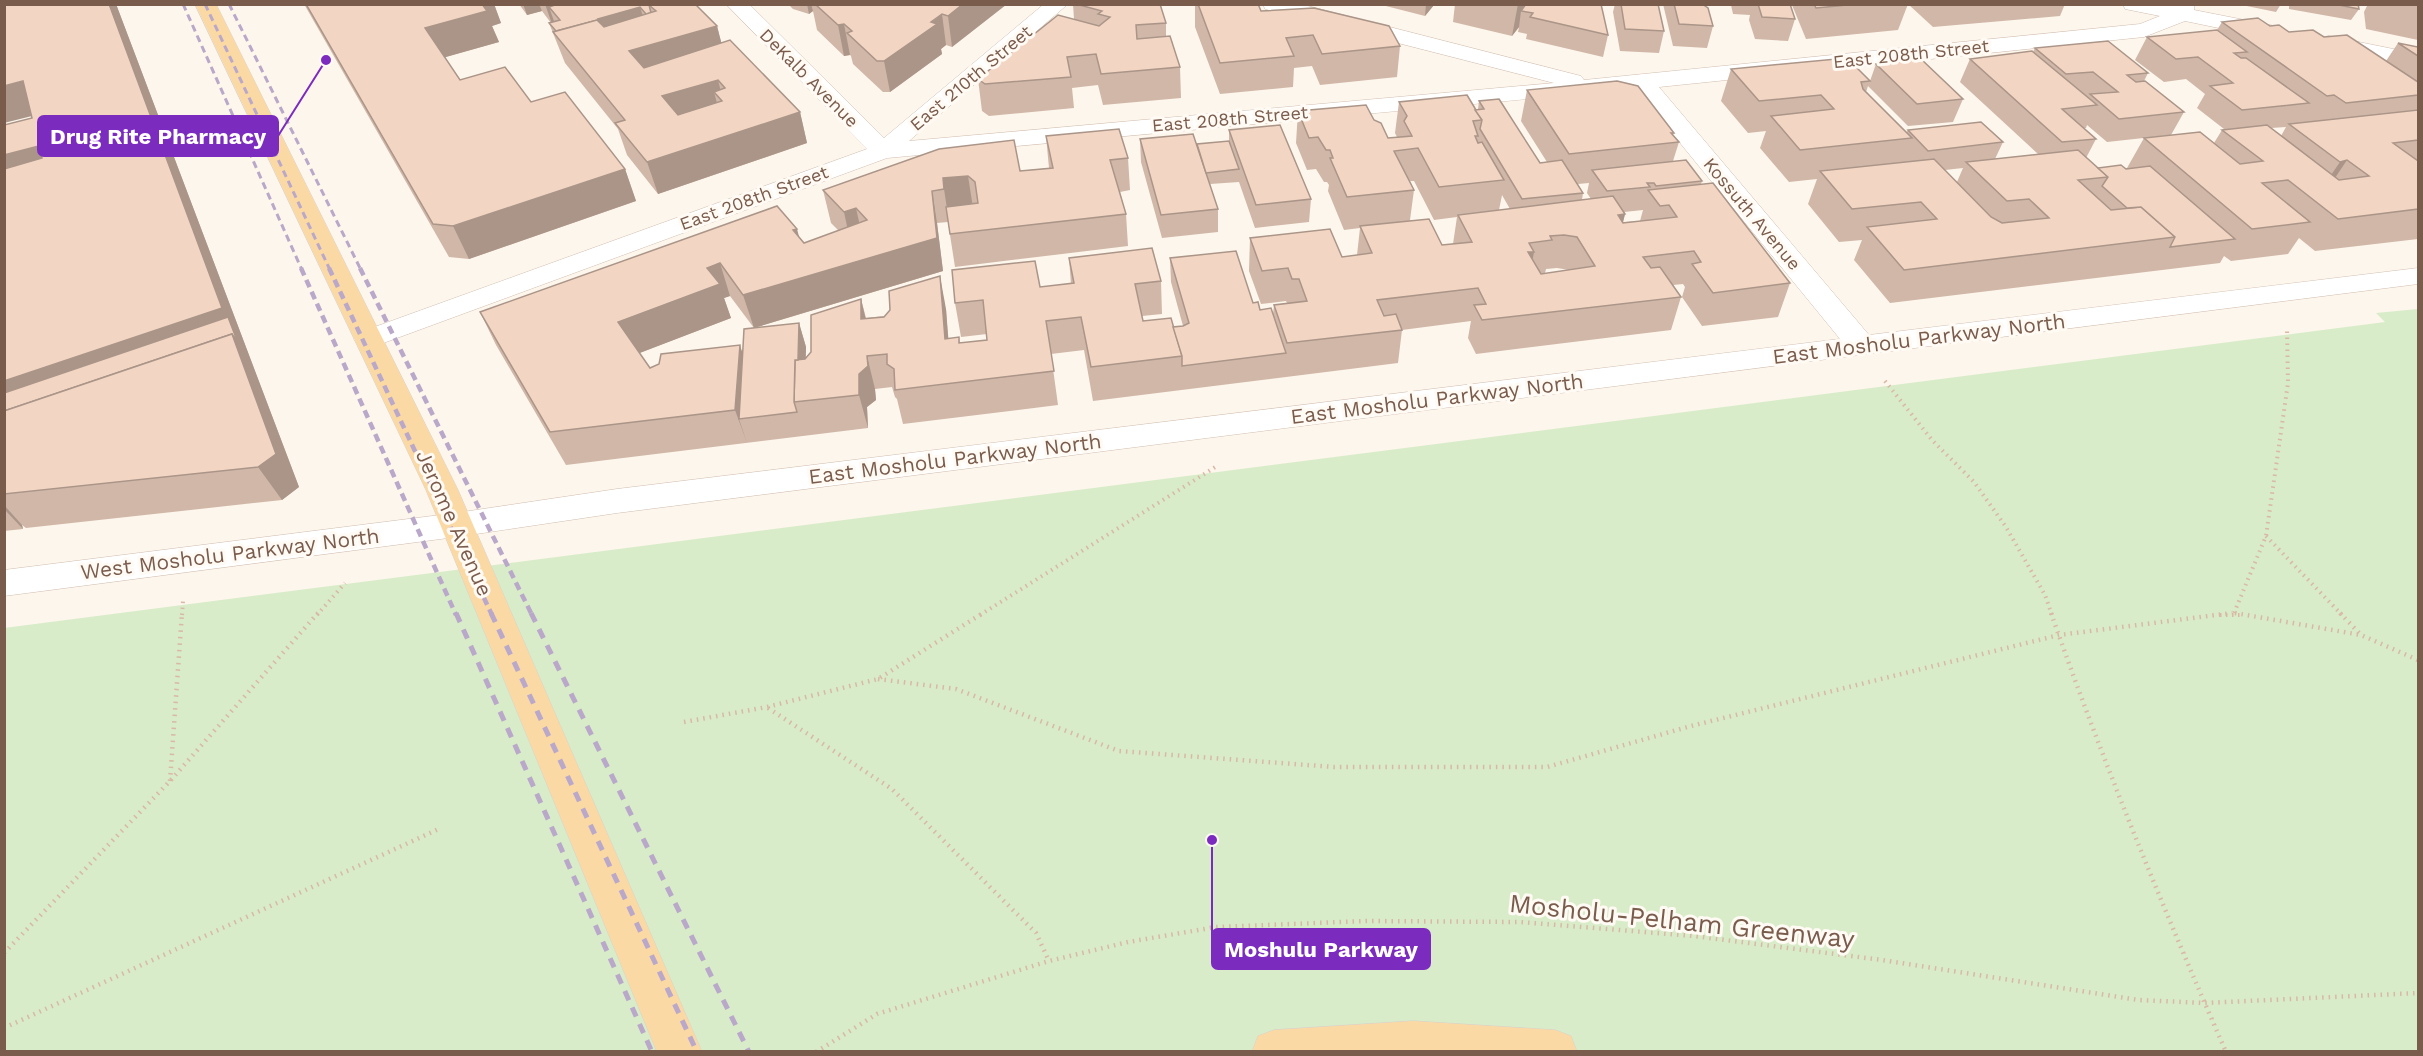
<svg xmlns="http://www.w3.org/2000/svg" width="2423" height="1056" font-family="'Work Sans',sans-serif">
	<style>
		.green { fill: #d8ecc9 }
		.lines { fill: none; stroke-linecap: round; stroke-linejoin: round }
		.minor-casing { stroke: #d1beb0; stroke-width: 1 }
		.major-casing { stroke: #dad1cd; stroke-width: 1 }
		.path-far1 { stroke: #d9b8a5; stroke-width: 4; stroke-dasharray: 1.5 4.5; stroke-linecap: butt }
		.path { stroke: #d9b8a5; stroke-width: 4.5; stroke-dasharray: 1.5 5; stroke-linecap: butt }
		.minor { fill: #fff; fill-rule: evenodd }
		.major { fill: #fbd9a5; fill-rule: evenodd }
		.rail-far2 { stroke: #b9a8c9; stroke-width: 3; stroke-dasharray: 7 4.5; stroke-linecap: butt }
		.rail-far1 { stroke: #b9a8c9; stroke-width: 4.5; stroke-dasharray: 8 5; stroke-linecap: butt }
		.rail { stroke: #b9a8c9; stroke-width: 5; stroke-dasharray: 10 8; stroke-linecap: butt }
		.wall { fill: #d1b7a8; fill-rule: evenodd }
		.shaded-wall { fill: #aa9588 }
		.building { fill: #f3d5c3; stroke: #aa9588; stroke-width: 1.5; fill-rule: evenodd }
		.labels { text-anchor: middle; stroke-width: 6; stroke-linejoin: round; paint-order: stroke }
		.far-street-label { font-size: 18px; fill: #7a5c4d; stroke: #fffaf3 }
		.street-label { font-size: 21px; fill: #7a5c4d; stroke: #fffaf3 }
		.near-street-label { font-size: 26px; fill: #7a5c4d; stroke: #fffaf3 }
		.leader { fill: none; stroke: #7b2cbf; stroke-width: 2 }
		.callout-dot { fill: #7b2cbf; stroke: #fffaf3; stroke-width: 2 }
		.callout { fill: #7b2cbf; stroke: #7b2cbf; stroke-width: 2 }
		.callout-label { font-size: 22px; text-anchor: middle; font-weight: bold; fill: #fff }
	</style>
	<rect width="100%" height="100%" fill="#fdf6ec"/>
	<path class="green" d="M2418 309V1051H5L4 628 2385 322 2376 313Z"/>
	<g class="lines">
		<defs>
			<g id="minor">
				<path d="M726 4H749L884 138 1044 4H1068L909 141 1554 83 1265 9 1263 4H1300L1581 76 1584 80 2140 24 2160 16 2125 9 2123 4H2194V10L2275 26 2278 31 2275 36 2267 38 2185 21 2144 37 1659 87 1869 335 2418 268V284L617 513 456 537 4 596V570L456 513 617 489 1840 339 1636 89 887 158 378 345 368 348 358 345 354 339 358 333 867 149Z"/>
				<path d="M2329 36 2418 54V68L2321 48 2318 43 2321 38Z"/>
			</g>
			<g id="major">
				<path d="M195 4H216L458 490 702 1052H657L426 490Z"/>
				<path d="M1413 1021 1555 1030 1571 1036 1577 1052H1252L1258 1036 1274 1030Z"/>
			</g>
		</defs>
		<use href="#minor" class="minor-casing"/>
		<use href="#major" class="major-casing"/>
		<g class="path-far1">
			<path d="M1885 381 1932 440 1974 482 2006 527 2045 595 2052 615"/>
			<path d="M2266 536 2342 615"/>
			<path d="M2234 613 2266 536 2288 383 2287 328"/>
			<path d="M182 615 183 601"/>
			<path d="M317 615 345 583"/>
			<path d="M980 615 1217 466"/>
			<path d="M2220 615H2244"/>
		</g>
		<g class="path">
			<path d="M2051 613C2103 762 2163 908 2226 1052"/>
			<path d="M2235 613 2361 635 2418 660"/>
			<path d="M2340 613 2361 635"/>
			<path d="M878 679 956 689 1119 751 1334 767H1547L1691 726 2059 635 2232 613"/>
			<path d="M768 708 892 789 1036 933 1049 961"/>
			<path d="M684 722 767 707 878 679 983 613"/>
			<path d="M170 781 182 613"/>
			<path d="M4 953 170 781 318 613"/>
			<path d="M4 1028 441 828"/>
			<path d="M816 1052 877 1014 1049 961 1128 942 1216 927 1367 921 1520 922 1694 936 1882 960 2139 1000 2205 1003 2418 993"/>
		</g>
		<use href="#minor" class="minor"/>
		<use href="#major" class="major"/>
		<g class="rail-far2">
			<path d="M183 4 302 270"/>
			<path d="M205 4 330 270"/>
			<path d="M229 4 361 270"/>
		</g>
		<g class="rail-far1">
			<path d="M301 268 456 615"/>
			<path d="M329 268 492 615"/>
			<path d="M360 268 532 615"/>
		</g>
		<g class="rail">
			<path d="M456 613 652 1052"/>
			<path d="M491 613 697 1052"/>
			<path d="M531 613 749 1052"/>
		</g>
	</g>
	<g class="wall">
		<path d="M4 4H116L299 487 282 500 26 528 22 525 23 529 4 531V125L32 118Z"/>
		<path d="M304 4H494L501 23 492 26 499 42 445 57 460 80 531 102 625 169 636 201 469 259 449 257Z"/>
		<path d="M519 4H695L717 26 721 42 800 112 807 143 658 194 627 155 618 129 565 63 549 23H551L542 11 527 15Z"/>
		<path d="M788 4H1007L952 47 946 45 941 49 942 54 890 92H883L853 64 851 56 850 55 844 56 817 30 813 11 809 14 793 9Z"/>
		<path d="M1073 4H1160L1166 23V37L1180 67 1181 98 1103 105 1098 85 1072 88 1074 108 989 116 982 111 978 79 1074 19Z"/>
		<path d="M1195 4H1258L1261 11 1400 46 1397 77 1320 85 1312 66 1294 68 1293 87 1220 94 1195 27Z"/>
		<path d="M1378 4H1436L1434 5 1425 16Z"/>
		<path d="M1455 4H1601L1608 35 1603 57 1526 39 1527 34 1518 32 1519 27 1512 36 1453 22Z"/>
		<path d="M1615 4H1658L1664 31 1659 53 1620 51 1613 12Z"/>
		<path d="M1663 4H1703L1713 26 1707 48 1673 46Z"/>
		<path d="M1729 4H1790L1795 19 1788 41 1755 39 1749 20 1750 15 1733 14 1731 5Z"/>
		<path d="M1908 4 1898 30 1806 39 1792 5Z"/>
		<path d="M1908 4H2065L2060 16 1933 27Z"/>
		<path d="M2237 4H2281L2276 12Z"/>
		<path d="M2289 4H2358L2359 9 2351 20 2289 9Z"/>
		<path d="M2368 4H2418V40L2366 29 2364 12Z"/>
		<path d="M2222 22 2270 26 2289 32 2324 37 2386 61 2398 43 2418 47V239L2315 251 2299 238 2288 254 2231 261 2224 256 2220 263 1890 303 1854 260 1862 240 1839 242 1808 204 1817 179 1789 182 1760 148 1766 131 1748 133 1721 101 1731 69 1870 81 1876 64 1963 99 1953 122 1908 126 1868 86 1866 92 1906 133 1908 130 2003 142 1995 159 2038 154 1960 82 1970 59 2033 52 2035 48 2148 73 2144 81 2184 112 2171 135 2107 142 2087 125 2086 128H2084L2096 139 2086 158 2098 168H2127L2144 138 2214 143 2222 130 2224 129 2197 108 2205 94 2186 79 2164 82 2135 60 2147 37 2217 30ZM2286 127 2281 136 2271 128ZM1963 168 1957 182 1945 170Z"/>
		<path d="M1527 90 1674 133 1673 135 1679 142 1673 161 1702 181 1701 184 1790 283 1778 317 1702 326 1682 297 1685 287 1683 284 1673 285 1681 297 1671 330 1476 354 1468 338 1471 321 1402 330 1398 363 1093 401 1084 350 1051 354 1058 405 903 424 897 399 895 397 892 387 875 389 876 400 867 407 868 428 566 465 496 345 480 312 800 238 804 243 839 231 831 223 823 190 1049 168 1046 136 1128 158 1130 190 1120 192 1126 214 1128 246 955 267 948 222 937 223 943 271 754 328 799 323 806 347 805 358 861 299 866 318 946 309 948 339 959 337 960 343 987 340V334L961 337 955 303 1040 287 1071 284 1069 258 1161 281 1162 314 1142 316 1143 321 1173 327 1183 326 1171 282 1170 258 1253 303 1260 310 1273 314 1274 305 1287 303 1286 301 1261 304 1249 271 1250 238 1342 257 1357 255 1360 228 1344 230 1328 191 1329 185 1327 182H1324L1316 169 1307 170 1296 143 1298 111 1374 120 1388 138 1397 137 1395 133 1399 102 1475 110 1478 109 1479 101 1540 163 1547 162 1521 121ZM1410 181H1414L1434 220 1457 217 1453 244 1442 245 1410 220 1414 190ZM1589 183 1587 193 1591 199 1582 200 1583 193 1578 184ZM1502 195 1510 209 1499 210ZM1643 210 1640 221 1623 222 1625 214 1624 212ZM1557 268 1569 270 1541 274V273H1545L1546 269ZM730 296 754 328 743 356 740 345 650 368 639 353 731 318 724 298Z"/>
		<path d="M1229 130 1311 199 1309 222 1255 228 1239 182 1210 184 1218 209V232L1162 238 1141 162 1140 139 1197 144 1229 141Z"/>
	</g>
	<g class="shaded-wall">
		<path d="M109 4H116L299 487 282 500 258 467 4 406V381Z"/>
		<path d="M479 4H494L501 23 492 26 499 42 439 59 425 28Z"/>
		<path d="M523 4H539L542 11 527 15Z"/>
		<path d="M545 4H622L560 20 549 7 555 24H552Z"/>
		<path d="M807 4H811L813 11 809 14Z"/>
		<path d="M963 4H1007L952 47 948 16Z"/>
		<path d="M1426 4H1436L1434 5 1425 16Z"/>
		<path d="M1518 4H1528L1521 11 1519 27 1512 36Z"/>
		<path d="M640 7 647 29 562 39 598 19Z"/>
		<path d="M942 14 946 45 941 49 942 54 890 92 884 61Z"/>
		<path d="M844 24 850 55 844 56 838 25Z"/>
		<path d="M717 26 725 57 640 82 629 51Z"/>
		<path d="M718 80 726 112 722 101 714 92 720 114 672 128 662 96Z"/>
		<path d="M23 81 44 113 4 123V86Z"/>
		<path d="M800 112 807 143 658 194 647 162Z"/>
		<path d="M39 146 61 178 4 174V155Z"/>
		<path d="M2347 160 2325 193 2318 194 2340 162Z"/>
		<path d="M625 169 636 201 469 259 453 226Z"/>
		<path d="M968 176 973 208 949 222 944 189 943 178Z"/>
		<path d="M932 191 937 223 943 271 754 328 743 295Z"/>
		<path d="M856 208 863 240 851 245 844 212Z"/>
		<path d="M1625 214 1617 246 1618 215Z"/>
		<path d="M797 229 806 262 793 230Z"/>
		<path d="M1528 252H1534L1528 285Z"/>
		<path d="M720 263 730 296 724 298 731 318 632 356 618 322 707 268Z"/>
		<path d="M940 276 946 309 951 372 945 339Z"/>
		<path d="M861 299 869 333 861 319Z"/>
		<path d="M799 323 806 347 805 401 797 402Z"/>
		<path d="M740 345 750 379 739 419 747 443 735 410Z"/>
		<path d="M867 356 875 389 876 400 867 407 868 428 859 395V374Z"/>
		<path d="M4 505 22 525 23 529 4 509Z"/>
	</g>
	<g class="building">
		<path d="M4 4H109L222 308 4 381V169L42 158 39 146 4 155V125L32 118 23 81 4 86Z"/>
		<path d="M306 4H482L487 11 425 28 460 80 505 67 531 102 565 92 625 169 453 226 433 224Z"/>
		<path d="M558 4H651L649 5 651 13 646 14 640 7 598 19 605 27H604L597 20 556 31 549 23 560 20 549 7Z"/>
		<path d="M651 4H695L717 26 629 51 644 68 730 40 800 112 647 162 615 123 625 120 553 32 597 20 604 27 656 11 649 5ZM718 80 725 88 714 92 722 101 678 115 662 96Z"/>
		<path d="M815 4H963L948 16 942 14 931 22 937 24 884 61H877L847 33 852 31 844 24 838 25Z"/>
		<path d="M1076 4H1160L1166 23 1136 25 1137 39 1170 36 1180 67 1101 74 1096 54 1067 57 1071 77 985 84 978 79 1058 15 1099 26 1110 17 1098 14 1102 11Z"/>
		<path d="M1198 4H1258L1261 11 1314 8 1389 26 1400 46 1322 54 1313 35 1286 38 1294 56 1220 63Z"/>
		<path d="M1526 4H1601L1608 35 1530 17 1533 13 1521 11Z"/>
		<path d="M1621 4H1658L1664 31 1625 29Z"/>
		<path d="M1674 4H1702L1708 8 1713 26 1679 24Z"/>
		<path d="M1758 4H1790L1795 19 1762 17Z"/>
		<path d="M1814 4H1858L1816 8Z"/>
		<path d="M2334 4H2358L2359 9Z"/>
		<path d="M2258 18 2270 26 2279 25 2289 32 2313 30 2324 37 2347 35 2418 82V95L2346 103 2334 95 2327 96 2222 22Z"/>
		<path d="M2217 30 2247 52 2234 53 2241 58H2246L2309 103 2242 110 2210 86 2233 83 2198 57 2176 59 2147 37Z"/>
		<path d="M2108 41 2148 73 2127 75 2136 82 2145 81 2184 112 2119 119 2090 94 2118 92 2093 72 2066 74 2035 48Z"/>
		<path d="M2398 43 2418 47V56Z"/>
		<path d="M2032 51 2097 105 2062 109 2096 139 2062 142 1970 59Z"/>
		<path d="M1847 58 1870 81 1861 82 1863 89 1912 138 1800 150 1771 116 1834 109 1821 95 1759 101 1731 69Z"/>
		<path d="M1921 59 1963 99 1917 104 1876 64Z"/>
		<path d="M1617 81 1638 86 1674 133H1671L1679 142 1569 154 1527 90Z"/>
		<path d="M1467 95 1482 120 1473 121 1478 136H1475L1478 143 1482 142 1504 180 1439 187 1418 148 1394 151 1414 190 1347 197 1330 158H1333L1330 150H1326L1318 137 1309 138 1298 111 1366 105 1374 120 1381 123 1388 138 1412 136 1404 121 1407 116 1399 102Z"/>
		<path d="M1499 99 1540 163 1562 160 1583 193 1522 199 1480 129 1482 120 1475 110 1484 109 1479 101Z"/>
		<path d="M2418 110V140L2393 143 2418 161V209L2338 219 2288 180 2262 183 2310 222 2252 229 2144 138 2200 132 2240 164 2263 161 2222 130 2267 125 2339 180 2369 176 2347 160 2340 162 2289 124Z"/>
		<path d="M1981 122 2003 142 1928 151 1908 130Z"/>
		<path d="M1280 125 1311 199 1256 205 1229 130Z"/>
		<path d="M1119 129 1128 158 1110 160 1126 214 950 234 946 207 978 203 975 182 968 176 943 178 944 189 932 191 937 238 743 295 720 263 707 268 720 284 618 322 650 368 659 364 661 354 740 345 735 410 550 432 480 312 777 206 797 229 793 230 804 243 867 220 856 208 844 212 823 190 939 149 1014 140 1020 171 1053 168 1046 136Z"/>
		<path d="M1193 134 1218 209 1161 215 1140 139Z"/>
		<path d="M1229 141 1239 169 1206 173 1197 144Z"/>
		<path d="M2078 150 2108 177 2078 180 2111 210 2141 207 2175 237 1904 270 1867 227 1937 219 1921 202 1852 209 1820 171 1934 159 1991 217 2002 223 2049 218 2029 199 2007 201 1966 162Z"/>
		<path d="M1686 160 1702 181 1656 186 1654 183H1647L1650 187 1607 191 1592 170Z"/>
		<path d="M2121 165 2126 169 2150 166 2235 239 2170 247 2175 237 2141 207 2127 208 2102 186 2108 177 2098 168Z"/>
		<path d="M1713 183 1790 283 1713 293 1692 264 1701 262 1694 251 1643 257 1651 268 1660 267 1681 297 1482 320 1474 305 1486 304 1478 288 1377 300 1384 316 1396 314 1402 330 1287 343 1274 305 1307 301 1299 279H1292L1288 268 1262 271 1250 238 1330 229 1342 257 1372 253 1360 226 1429 219 1442 245 1472 242 1458 215 1613 196 1625 214 1618 215 1623 223 1677 217 1669 205 1660 206 1648 190ZM1564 235 1577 237 1595 266 1541 274 1528 252H1534L1529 243 1552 240 1550 236Z"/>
		<path d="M1152 248 1161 281 1135 284 1143 321 1171 318 1182 356 1091 367 1081 317 1046 321 1054 371 895 390 894 369 887 364V354L867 356 868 366 859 374V395L794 402 795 360 805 359 811 352V315L861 299V319L884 317 890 310 889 291 940 276 945 339 959 337V343L987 340 983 300 955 303 952 270 1035 261 1040 287 1074 283 1069 258Z"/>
		<path d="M1236 251 1253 303 1258 302 1260 310 1271 308 1286 353 1182 366V356L1173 327 1183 326 1189 323 1170 258Z"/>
		<path d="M228 317 238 343 232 334 4 411V393Z"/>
		<path d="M799 323 798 360H795L794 402 797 412 739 419 744 329Z"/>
		<path d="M232 334 276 454 258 467 4 494V411Z"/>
	</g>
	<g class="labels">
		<g class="far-street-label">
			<text transform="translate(1911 54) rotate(-6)" y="6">East 208th Street</text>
			<text transform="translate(809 78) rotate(45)" y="6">DeKalb Avenue</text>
			<text transform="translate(971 78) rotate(-40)" y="6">East 210th Street</text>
			<text transform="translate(1230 119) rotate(-5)" y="6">East 208th Street</text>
			<text transform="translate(754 198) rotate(-20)" y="6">East 208th Street</text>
			<text transform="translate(1752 214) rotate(50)" y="6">Kossuth Avenue</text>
		</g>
		<g class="street-label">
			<text transform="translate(1919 339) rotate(-7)" y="7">East Mosholu Parkway North</text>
			<text transform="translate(1437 399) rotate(-7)" y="7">East Mosholu Parkway North</text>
			<text transform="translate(955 459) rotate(-7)" y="7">East Mosholu Parkway North</text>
			<text transform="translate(454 523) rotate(66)" y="7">Jerome Avenue</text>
			<text transform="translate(230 554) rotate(-7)" y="7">West Mosholu Parkway North</text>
		</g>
		<g class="near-street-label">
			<text transform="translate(1682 921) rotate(6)" y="9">Mosholu-Pelham Greenway</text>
		</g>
	</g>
	<path class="leader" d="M326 60L278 136M1212 840L1212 949"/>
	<g class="callout-dot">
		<circle cx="326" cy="60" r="6"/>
		<circle cx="1212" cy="840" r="6"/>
	</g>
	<g class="callout">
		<rect x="38" y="116" width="240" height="40" rx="6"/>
		<rect x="1212" y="929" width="218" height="40" rx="6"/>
	</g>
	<g class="callout-label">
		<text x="158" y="144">Drug Rite Pharmacy</text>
		<text x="1321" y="957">Moshulu Parkway</text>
	</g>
	<rect width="2423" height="1056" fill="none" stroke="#7a5c4d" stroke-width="12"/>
</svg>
